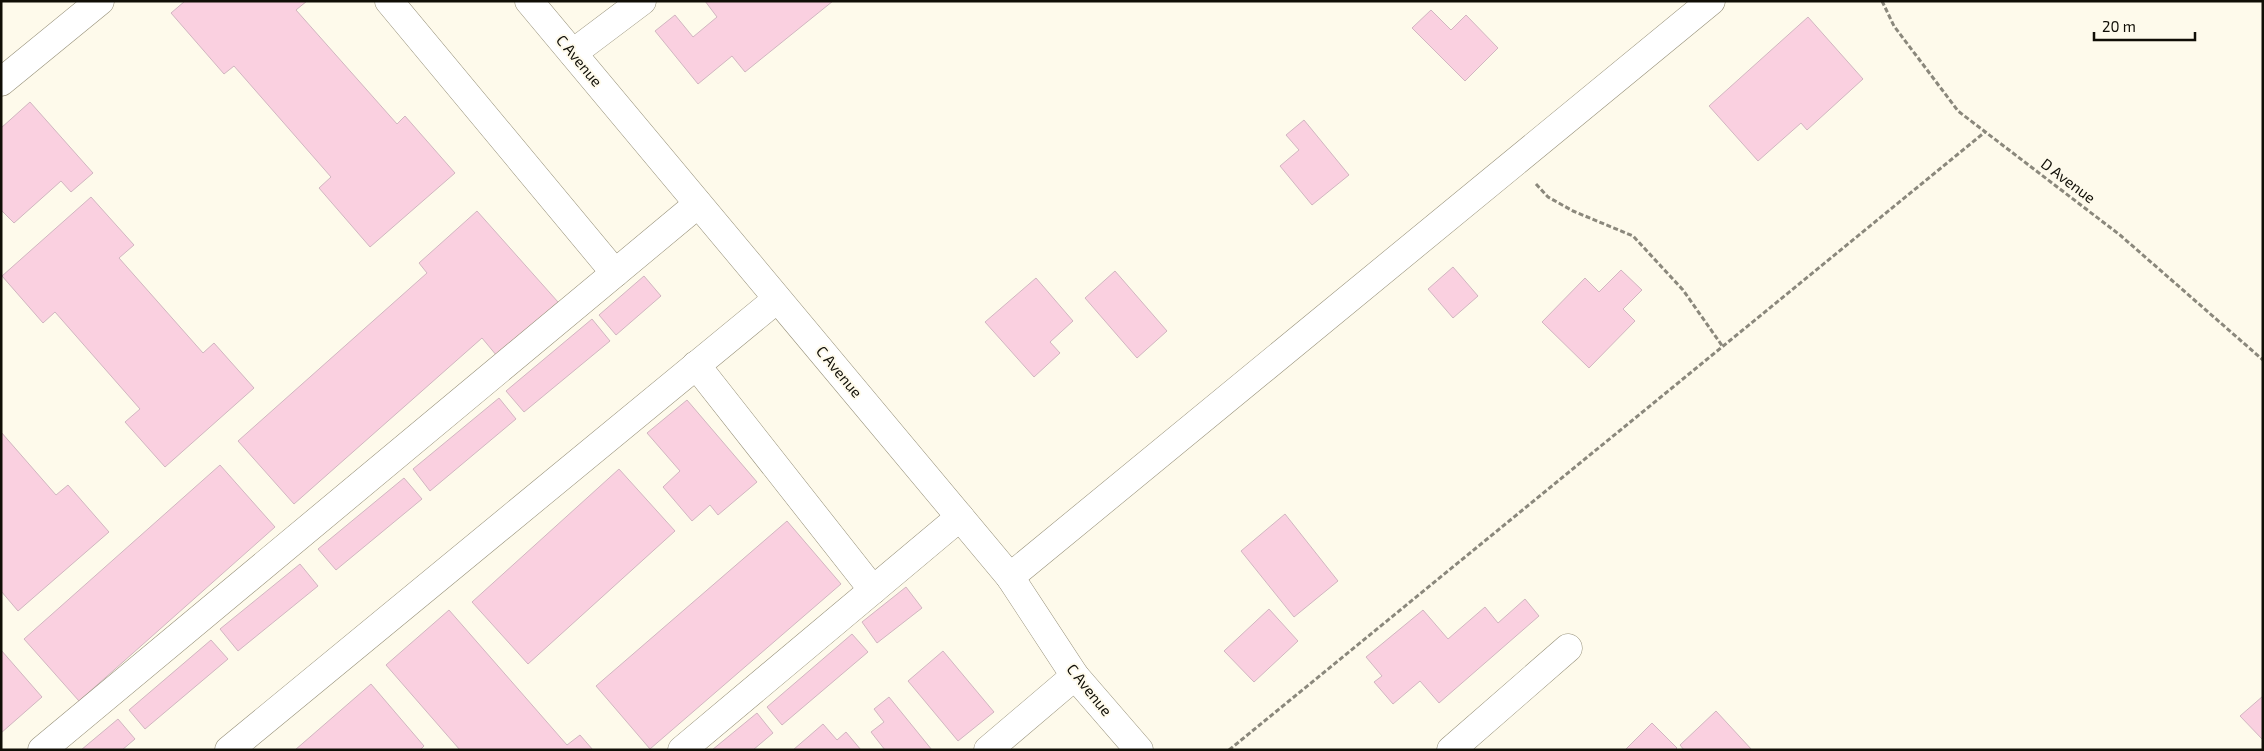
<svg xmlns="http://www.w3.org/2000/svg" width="2264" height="751" font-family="'Exo 2',sans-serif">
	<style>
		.building { fill: #fad0e0; stroke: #d1b6c0 }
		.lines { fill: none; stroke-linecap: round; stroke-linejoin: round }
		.minor-casing { stroke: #958f78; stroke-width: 29 }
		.path { stroke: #8b887c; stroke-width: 3; stroke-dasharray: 5 2.5; stroke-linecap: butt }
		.minor { stroke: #fff; stroke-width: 28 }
		.labels { text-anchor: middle; stroke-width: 4; stroke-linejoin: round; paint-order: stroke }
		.street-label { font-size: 15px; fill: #100e06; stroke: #fefaeb }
	</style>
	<rect width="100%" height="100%" fill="#fefaeb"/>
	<g class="building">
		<path d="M185 1H307L296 10 397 124 405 116 455 173 370 247 319 188 331 177 234 66 224 74 171 13Z"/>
		<path d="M705 1H833L745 72 732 56 698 84 655 31 675 15 693 37 717 17Z"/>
		<path d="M1431 10 1451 30 1466 15 1498 48 1465 81 1412 28Z"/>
		<path d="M1808 17 1863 79 1807 130 1801 123 1758 161 1709 106Z"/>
		<path d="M30 102 93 173 71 192 61 181 14 223 1 210V128Z"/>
		<path d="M1304 120 1349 175 1312 205 1280 166 1299 150 1286 135Z"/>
		<path d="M91 197 134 245 119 258 203 353 214 343 254 388 165 467 125 422 140 409 55 312 43 323 2 276Z"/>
		<path d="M477 211 558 302 497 356 482 338 294 504 238 441 427 273 419 263Z"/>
		<path d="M1453 267 1478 296 1453 318 1428 289Z"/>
		<path d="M1621 270 1642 290 1623 309 1635 321 1589 368 1542 322 1585 278 1599 292Z"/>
		<path d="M1115 271 1167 331 1137 358 1085 298Z"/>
		<path d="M644 276 661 296 616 335 599 315Z"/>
		<path d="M1036 278 1073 321 1050 342 1060 353 1034 377 985 322Z"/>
		<path d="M592 319 610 341 524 412 506 391Z"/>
		<path d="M499 398 516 419 430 491 413 469Z"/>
		<path d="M687 400 757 482 718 515 710 505 692 521 663 487 680 471 647 433Z"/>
		<path d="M1 432 56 495 68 485 109 532 18 611 1 591Z"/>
		<path d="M220 465 275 527 79 701 24 639Z"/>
		<path d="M619 469 675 531 528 664 472 602Z"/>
		<path d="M404 478 422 499 336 570 318 549Z"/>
		<path d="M1285 514 1338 581 1294 617 1241 551Z"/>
		<path d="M787 521 841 584 650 749 596 686Z"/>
		<path d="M300 564 318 586 238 651 220 629Z"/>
		<path d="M906 587 922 608 877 643 862 622Z"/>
		<path d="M1525 599 1539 616 1439 703 1420 681 1393 704 1374 682 1382 676 1366 657 1423 610 1448 639 1485 607 1498 623Z"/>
		<path d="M1269 609 1298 641 1254 682 1224 651Z"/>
		<path d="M449 610 567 745 580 735 593 750H460L386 665Z"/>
		<path d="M852 634 868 652 782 725 767 707Z"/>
		<path d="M211 640 228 659 145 729 129 710Z"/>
		<path d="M1 650 42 697 1 733Z"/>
		<path d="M943 651 994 712 958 741 908 681Z"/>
		<path d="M371 684 424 746 420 750H295Z"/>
		<path d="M2263 696V740L2240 716Z"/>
		<path d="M889 697 932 750H885L871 732 884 722 874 709Z"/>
		<path d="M1716 711 1752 750H1684L1680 745Z"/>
		<path d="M757 713 773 733 753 750H712Z"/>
		<path d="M118 719 135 739 122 750H81Z"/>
		<path d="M1652 723 1677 748 1675 750H1625Z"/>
		<path d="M823 724 837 740 846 732 861 750H793Z"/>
	</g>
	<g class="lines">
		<defs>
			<g id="minor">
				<path d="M389 1 615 273"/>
				<path d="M529 1 1010 577 1075 676 1139 750"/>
				<path d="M573 53 642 1"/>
				<path d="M1 82 100 1"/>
				<path d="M696 365 873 590"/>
				<path d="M1010 577 1711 1"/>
				<path d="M42 750 698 204"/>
				<path d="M229 750 777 299"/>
				<path d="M682 750 960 517"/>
				<path d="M988 750 1075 676"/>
				<path d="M1451 750 1568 648"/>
			</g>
		</defs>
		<use href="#minor" class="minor-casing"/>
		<g class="path">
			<path d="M1882 1 1894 26 1958 111 2120 235 2263 360"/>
			<path d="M1536 184 1548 197 1573 211 1633 236 1683 290 1723 347"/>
			<path d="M1229 750 1985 132"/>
		</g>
		<use href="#minor" class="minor"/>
	</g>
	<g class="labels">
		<g class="street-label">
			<text transform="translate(579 61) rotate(50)" y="5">C Avenue</text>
			<text transform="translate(2068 181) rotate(37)" y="5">D Avenue</text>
			<text transform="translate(839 372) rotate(50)" y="5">C Avenue</text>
			<text transform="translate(1089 690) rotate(51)" y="5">C Avenue</text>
		</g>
	</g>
	<rect width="2264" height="751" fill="none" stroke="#100e06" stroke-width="5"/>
	<path d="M2094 32v8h101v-8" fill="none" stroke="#100e06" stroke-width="2.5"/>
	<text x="2102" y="32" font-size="15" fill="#100e06" stroke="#fefaeb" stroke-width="4" paint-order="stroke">20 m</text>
</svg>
